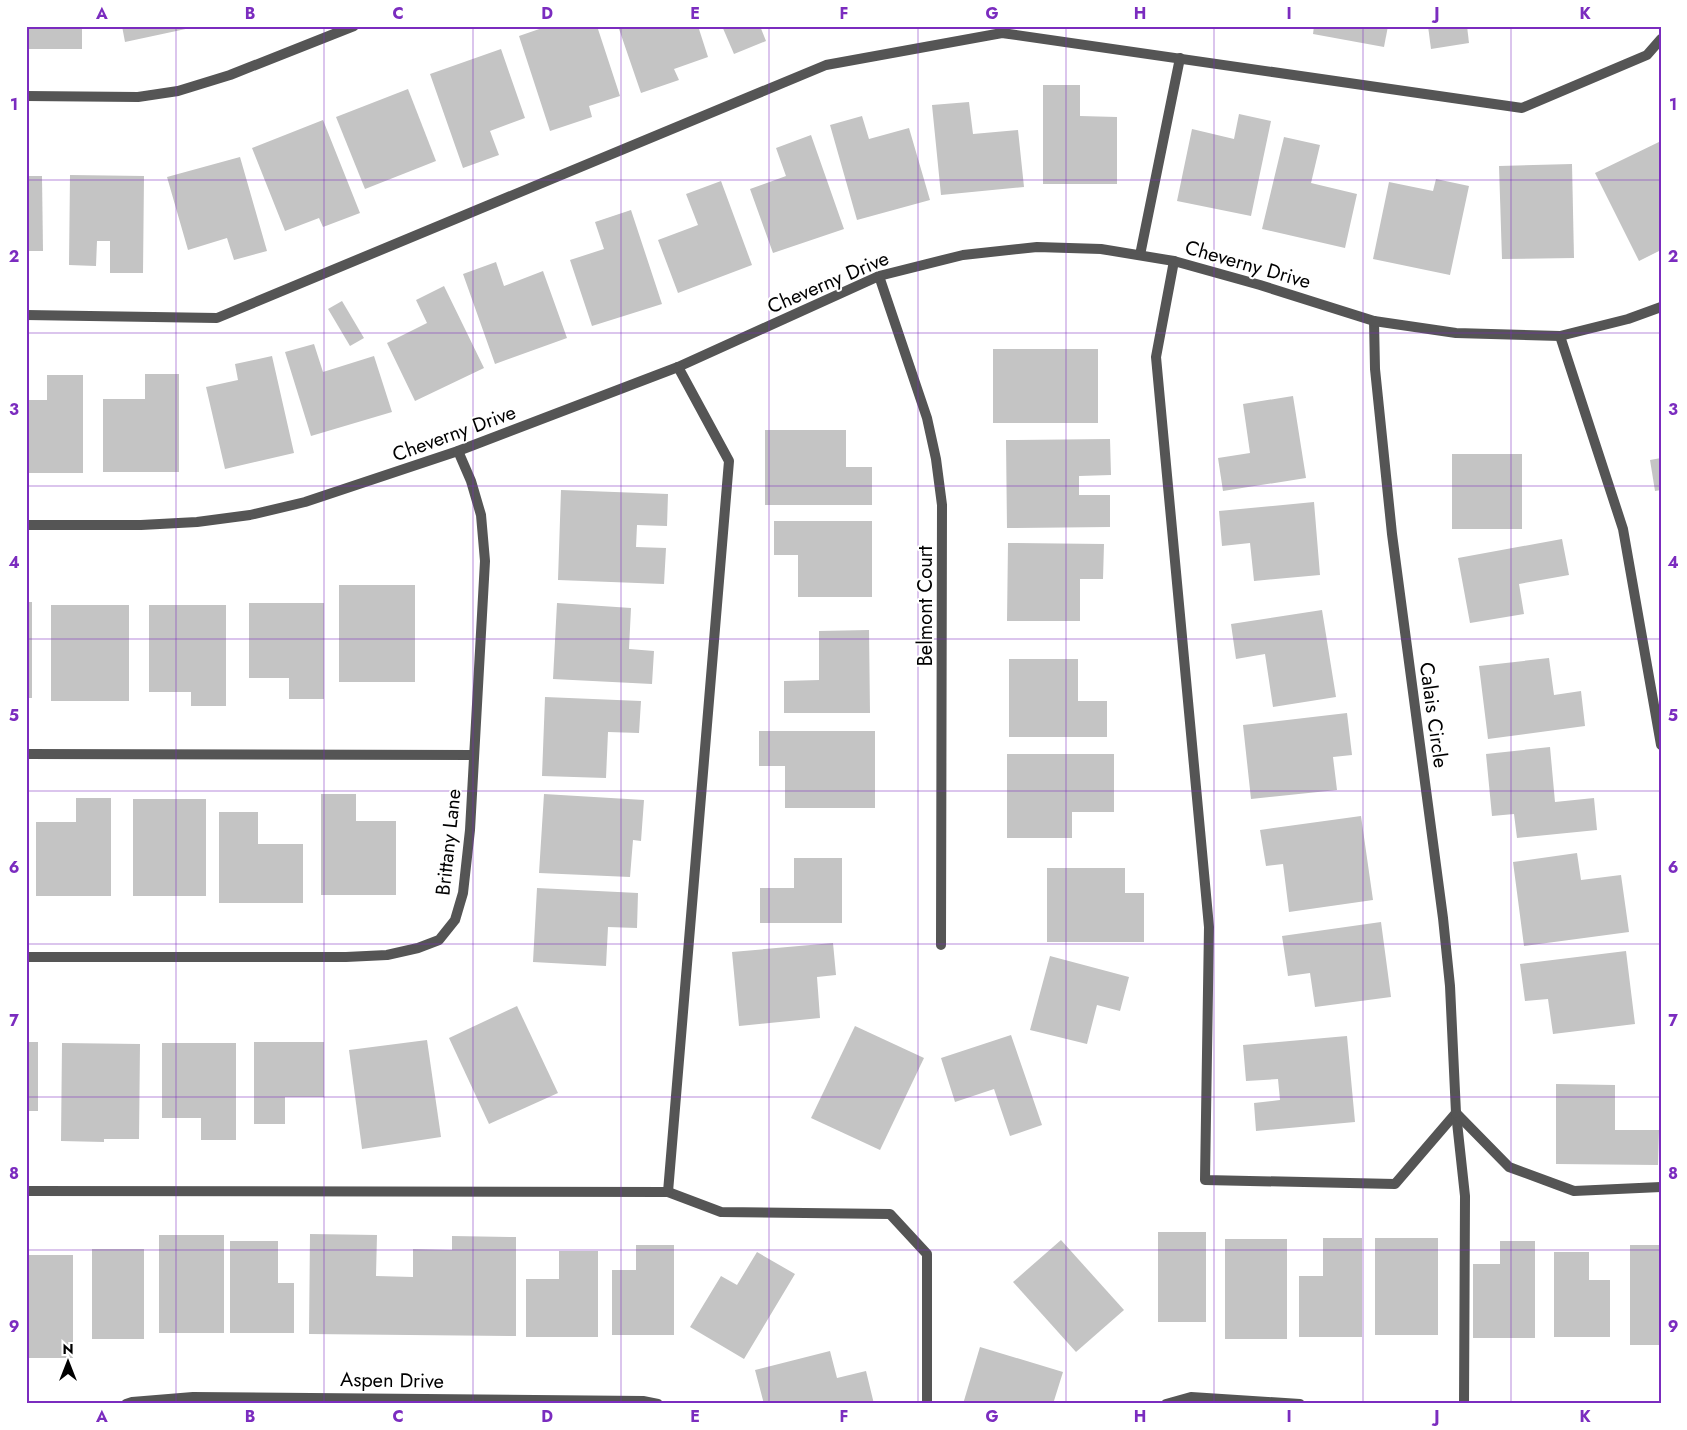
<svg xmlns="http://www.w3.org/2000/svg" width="1687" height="1430" font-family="Jost,sans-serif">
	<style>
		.building { fill: #c4c4c4 }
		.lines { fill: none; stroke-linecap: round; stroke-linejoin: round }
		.lane { stroke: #555; stroke-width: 10 }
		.street { stroke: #555; stroke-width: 10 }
		.grid { fill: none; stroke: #7b2cbf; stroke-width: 1; stroke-opacity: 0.55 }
		.labels { text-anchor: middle; stroke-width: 4; stroke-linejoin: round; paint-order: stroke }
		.street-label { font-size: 20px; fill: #000; stroke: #fff }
		.neatline { fill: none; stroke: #7b2cbf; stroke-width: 2 }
		.grid-label { font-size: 16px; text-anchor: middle; font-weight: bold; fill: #7b2cbf }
	</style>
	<rect width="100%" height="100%" fill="#fff"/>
	<g class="building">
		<rect x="26" y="26" width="56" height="23"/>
		<path d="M122 26H195V27L125 42Z"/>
		<path d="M548 26H597L620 96 589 106 592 117 550 131 519 36Z"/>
		<path d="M618 26H698L708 57 674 69 679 80 641 93Z"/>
		<path d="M722 26H760L766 41 734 54Z"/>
		<path d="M1314 26H1388L1384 47 1313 34Z"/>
		<path d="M1428 26H1467L1469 43 1431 49Z"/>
		<path d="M501 49 525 118 490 131 499 155 463 168 430 74Z"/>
		<path d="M1043 85H1080V116L1117 117V184H1043Z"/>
		<path d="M408 89 436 161 365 189 336 117Z"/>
		<path d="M969 102 973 134 1018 130 1024 187 941 195 932 105Z"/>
		<path d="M1239 114 1271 121 1251 216 1177 201 1192 129 1234 139Z"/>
		<path d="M862 116 869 139 909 128 930 200 857 220 830 125Z"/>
		<path d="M323 120 360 213 323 227 319 218 285 231 252 148Z"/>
		<path d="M811 135 844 229 773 253 750 189 786 176 776 148Z"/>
		<path d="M1284 137 1320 145 1311 183 1357 194 1345 248 1262 229Z"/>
		<path d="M1661 141V250L1639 261 1595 173Z"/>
		<path d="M240 157 267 251 234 260 227 238 188 250 167 177Z"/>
		<path d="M1572 164 1574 258 1502 259 1499 166Z"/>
		<path d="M70 175 144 176 143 273H110V241H97L96 266 69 265Z"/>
		<path d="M26 176H42L43 251H26Z"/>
		<path d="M1436 179 1469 186 1450 275 1373 259 1389 182 1433 191Z"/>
		<path d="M721 181 752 265 678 293 658 240 698 225 686 194Z"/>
		<path d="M631 210 662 304 592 326 570 260 604 249 595 222Z"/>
		<path d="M496 262 504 286 543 271 567 338 495 364 463 274Z"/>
		<path d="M444 286 484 368 415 401 387 343 427 323 416 300Z"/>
		<path d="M342 301 364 338 350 346 328 309Z"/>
		<path d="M314 344 323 372 374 356 392 412 311 436 285 352Z"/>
		<rect x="993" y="349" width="105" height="74"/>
		<path d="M272 356 294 453 225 469 206 387 238 380 235 364Z"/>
		<path d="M145 374H179V472H103V399H145Z"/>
		<path d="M47 375H83V473H26V400H47Z"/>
		<path d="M1293 396 1306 478 1223 491 1218 458 1250 453 1243 404Z"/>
		<path d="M765 430H846V467H872V505H765Z"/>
		<path d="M1110 439 1111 475 1079 476V495H1110V527L1007 528 1006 440Z"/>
		<rect x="1452" y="454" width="70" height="75"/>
		<path d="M1661 458V490L1655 491 1650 460Z"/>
		<path d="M561 490 668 494 667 526 637 525 636 547 666 548 664 584 558 580Z"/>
		<path d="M1314 502 1320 575 1254 581 1250 543 1222 546 1219 511Z"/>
		<path d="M774 521H872V597H798V555H774Z"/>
		<path d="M1562 539 1569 575 1519 584 1524 614 1470 623 1458 558Z"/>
		<path d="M1008 543 1104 544 1103 579H1080V621H1007Z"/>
		<rect x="339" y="585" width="76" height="97"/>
		<rect x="26" y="602" width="6" height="96"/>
		<path d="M249 603H324V699H289V678H249Z"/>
		<path d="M557 603 631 608 629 649 654 651 652 684 553 679Z"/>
		<rect x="51" y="605" width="78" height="96"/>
		<path d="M149 605H226V706H191V692H149Z"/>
		<path d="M1322 610 1336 697 1273 707 1265 654 1236 659 1231 624Z"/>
		<path d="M869 630 870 713H784V681L819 680V631Z"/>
		<path d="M1549 658 1554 695 1581 691 1585 726 1488 739 1479 666Z"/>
		<path d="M1009 659H1078V701H1107V737H1009Z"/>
		<path d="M545 697 641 701 639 733 608 732 606 778 542 776Z"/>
		<path d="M1347 713 1352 755 1333 757 1337 790 1251 799 1243 725Z"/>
		<path d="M759 731H875V808H785V766H759Z"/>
		<path d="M1550 747 1555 802 1594 798 1597 830 1517 838 1514 814 1492 816 1486 754Z"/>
		<path d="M1007 754H1114V812H1072V838H1007Z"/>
		<path d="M321 794H356V821H396V895H321Z"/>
		<path d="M544 794 644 800 641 841 633 840 630 877 539 873Z"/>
		<path d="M76 798H111V896H36V822H76Z"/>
		<rect x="133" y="799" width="73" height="97"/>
		<path d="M219 812H258V844H303V903H219Z"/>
		<path d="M1361 816 1373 900 1289 912 1283 864 1266 866 1260 830Z"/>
		<path d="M1577 853 1581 880 1621 875 1629 932 1524 946 1513 862Z"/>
		<path d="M794 858H842V923H760V888H794Z"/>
		<path d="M1047 868H1125V893H1144V942H1047Z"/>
		<path d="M537 888 638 893 637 928 608 927 606 966 533 962Z"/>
		<path d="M1381 922 1391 997 1315 1007 1310 973 1288 976 1282 936Z"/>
		<path d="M833 943 836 975 817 977 820 1018 739 1026 732 952Z"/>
		<path d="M1626 951 1635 1024 1553 1034 1548 999 1525 1001 1520 964Z"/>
		<path d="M1050 956 1129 977 1120 1011 1097 1005 1087 1044 1030 1030Z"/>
		<path d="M517 1006 558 1093 489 1124 449 1038Z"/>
		<path d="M855 1026 924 1058 880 1150 811 1118Z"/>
		<path d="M1011 1035 1042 1125 1010 1136 994 1089 955 1102 941 1058Z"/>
		<path d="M1347 1036 1355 1122 1256 1131 1254 1103 1280 1100 1278 1079 1246 1081 1243 1045Z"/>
		<path d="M427 1040 441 1137 362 1149 349 1050Z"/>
		<rect x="26" y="1042" width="12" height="69"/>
		<path d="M254 1042H324V1097H285V1124H254Z"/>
		<path d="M62 1043 140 1044 139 1139H104V1142L61 1141Z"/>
		<path d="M162 1043H236V1140H201V1118H162Z"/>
		<path d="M1556 1084 1615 1085V1130H1659L1658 1165 1556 1164Z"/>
		<rect x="1158" y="1232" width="48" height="90"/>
		<path d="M310 1234 377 1235 376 1276 413 1277V1249L452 1250V1236L516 1237V1336L309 1334Z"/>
		<rect x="159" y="1235" width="65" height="98"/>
		<path d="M1323 1238H1362V1337H1299V1276H1323Z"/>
		<rect x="1375" y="1238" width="63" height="97"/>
		<rect x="1225" y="1239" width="62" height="100"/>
		<path d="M1061 1240 1124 1310 1076 1352 1013 1282Z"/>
		<path d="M230 1241H278V1283H294V1333H230Z"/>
		<path d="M1500 1241H1535V1338H1473V1264H1500Z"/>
		<path d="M636 1245H674V1335H612V1270H636Z"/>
		<rect x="1630" y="1245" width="31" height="100"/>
		<rect x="92" y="1249" width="52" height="90"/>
		<path d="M559 1251H598V1337H526V1279H559Z"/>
		<path d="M757 1252 795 1274 744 1359 690 1327 721 1276 737 1285Z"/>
		<path d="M1554 1252H1589V1280H1610V1337H1554Z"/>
		<rect x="26" y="1255" width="47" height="103"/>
		<path d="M980 1347 1063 1372 1053 1404H963Z"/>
		<path d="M830 1351 837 1378 866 1371 874 1404H764L755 1370Z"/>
	</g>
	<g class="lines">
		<g class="lane">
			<path d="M1140 255 1180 58"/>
			<path d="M1174 261 1156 357 1209 927 1205 1180 1395 1184 1456 1113"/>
			<path d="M26 315 217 318 826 65 1002 33 1522 108 1647 55 1661 39"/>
			<path d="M1560 336 1623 529 1661 745"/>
			<path d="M26 754 474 755"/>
			<path d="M1456 1113 1465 1196 1464 1404"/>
			<path d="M1456 1113 1509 1167 1574 1191 1661 1187"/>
			<path d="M26 1191 668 1192 721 1212 890 1214 927 1254V1404"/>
			<path d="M668 1192 729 461 678 367"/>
		</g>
		<g class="street">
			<path d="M26 96 138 97 178 91 230 75 354 26"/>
			<path d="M879 276 927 418 936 459 942 505 941 945"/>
			<path d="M1374 321 1375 369 1392 534 1443 918 1450 986 1456 1113"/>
			<path d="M26 525H141L197 522 250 515 305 502 458 451 678 367 879 276 963 255 1037 247 1101 249 1174 261 1260 285 1374 321 1456 333 1560 336 1628 319 1661 307"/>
			<path d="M26 957H346L387 955 418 948 439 940 455 920 463 893 470 830 485 561 481 515 471 481 458 451"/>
			<path d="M126 1404 132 1402 193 1397 643 1401 658 1404"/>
			<path d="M1166 1404 1191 1397 1300 1404"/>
		</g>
	</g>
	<path class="grid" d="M176 26V1404M324 26V1404M473 26V1404M621 26V1404M769 26V1404M918 26V1404M1066 26V1404M1214 26V1404M1363 26V1404M1511 26V1404M26 180H1661M26 333H1661M26 486H1661M26 639H1661M26 791H1661M26 944H1661M26 1097H1661M26 1250H1661"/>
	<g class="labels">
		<g class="street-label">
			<text transform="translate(1248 264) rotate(16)" y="7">Cheverny Drive</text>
			<text transform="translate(828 282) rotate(-23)" y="7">Cheverny Drive</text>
			<text transform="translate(454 433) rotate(-20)" y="7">Cheverny Drive</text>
			<text transform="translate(925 606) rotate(-90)" y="7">Belmont Court</text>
			<text transform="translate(1434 715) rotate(82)" y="7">Calais Circle</text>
			<text transform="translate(448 842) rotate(-84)" y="7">Brittany Lane</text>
			<text transform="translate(392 1380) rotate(1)" y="7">Aspen Drive</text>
		</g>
	</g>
	<rect width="1687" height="1430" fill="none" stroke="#ffffff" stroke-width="55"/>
	<g transform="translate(68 1362)" stroke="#ffffff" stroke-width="4" paint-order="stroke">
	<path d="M0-4L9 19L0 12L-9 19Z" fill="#000000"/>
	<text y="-8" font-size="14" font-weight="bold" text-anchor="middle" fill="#000000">N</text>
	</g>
	<rect x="28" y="28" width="1632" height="1374" class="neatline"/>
	<g class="grid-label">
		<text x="102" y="19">A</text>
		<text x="250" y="19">B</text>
		<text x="398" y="19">C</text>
		<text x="547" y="19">D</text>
		<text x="695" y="19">E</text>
		<text x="844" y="19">F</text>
		<text x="992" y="19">G</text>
		<text x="1140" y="19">H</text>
		<text x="1289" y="19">I</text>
		<text x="1437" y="19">J</text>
		<text x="1585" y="19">K</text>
		<text x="14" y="110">1</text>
		<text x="1673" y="110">1</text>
		<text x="14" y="262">2</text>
		<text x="1673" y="262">2</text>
		<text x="14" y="415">3</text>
		<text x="1673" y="415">3</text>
		<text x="14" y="568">4</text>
		<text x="1673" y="568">4</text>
		<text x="14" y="721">5</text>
		<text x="1673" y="721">5</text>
		<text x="14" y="873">6</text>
		<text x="1673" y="873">6</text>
		<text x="14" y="1026">7</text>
		<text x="1673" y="1026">7</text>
		<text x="14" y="1179">8</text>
		<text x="1673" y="1179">8</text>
		<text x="14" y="1332">9</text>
		<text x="1673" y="1332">9</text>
		<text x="102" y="1422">A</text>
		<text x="250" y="1422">B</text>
		<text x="398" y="1422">C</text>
		<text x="547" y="1422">D</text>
		<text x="695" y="1422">E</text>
		<text x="844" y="1422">F</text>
		<text x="992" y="1422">G</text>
		<text x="1140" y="1422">H</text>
		<text x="1289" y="1422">I</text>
		<text x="1437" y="1422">J</text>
		<text x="1585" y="1422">K</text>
	</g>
</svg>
